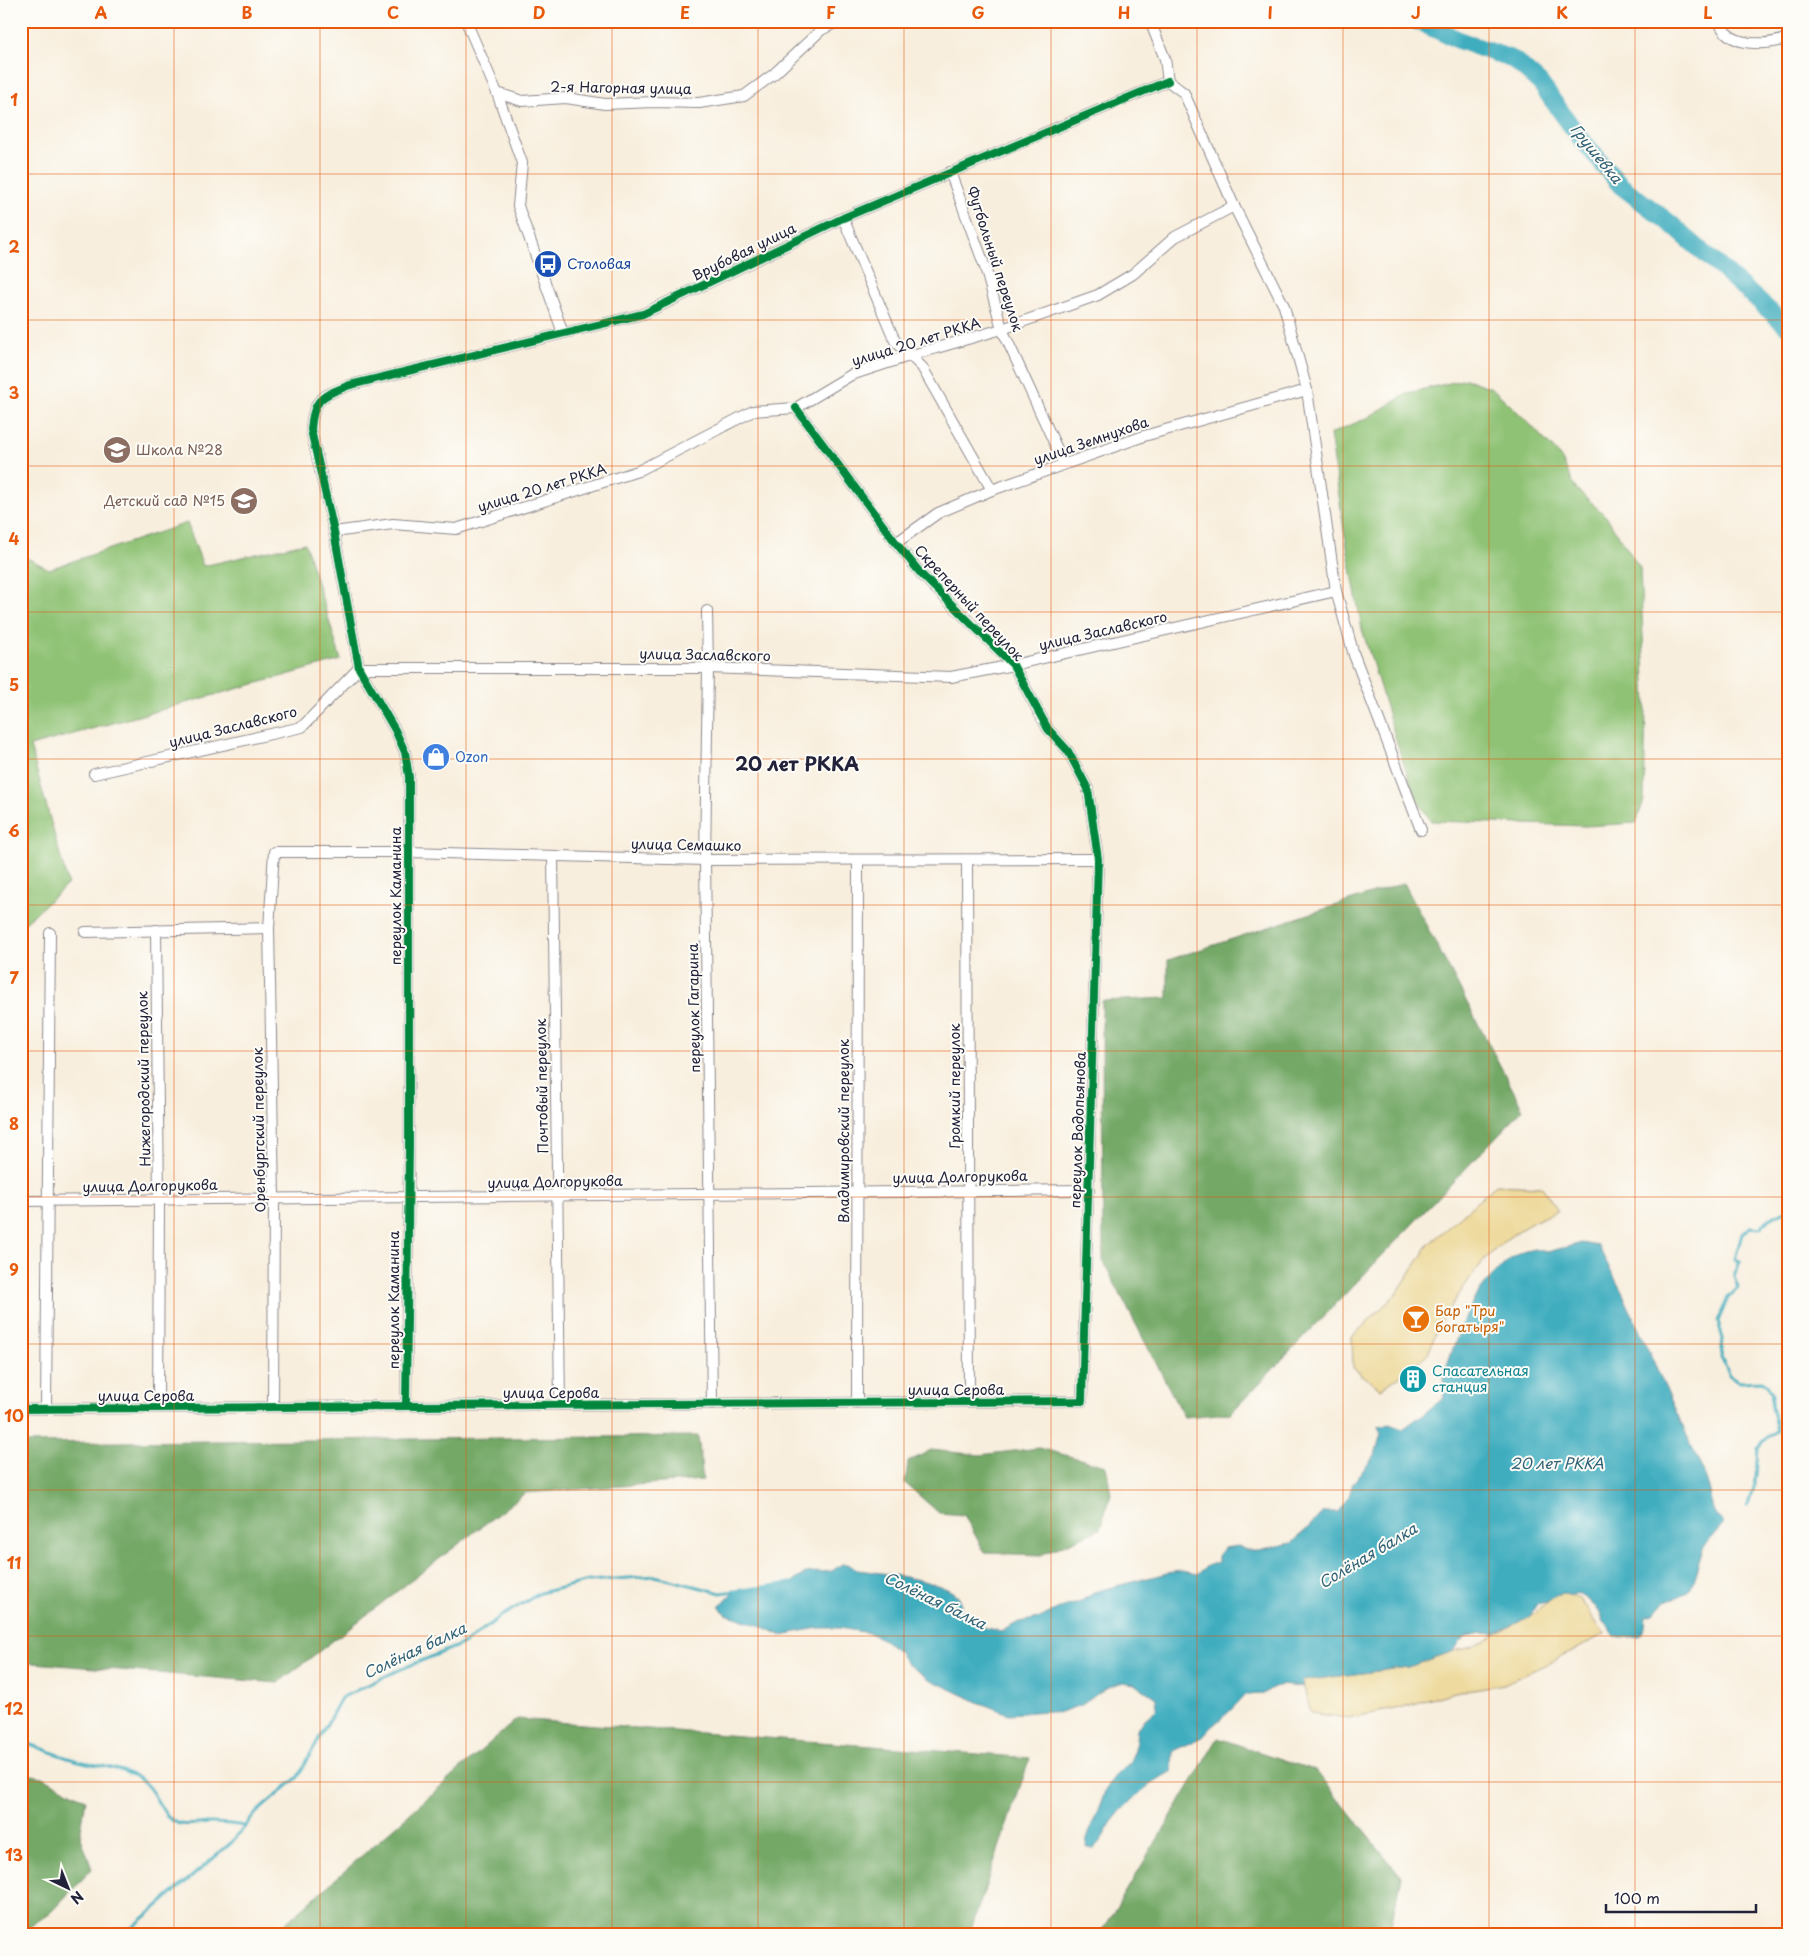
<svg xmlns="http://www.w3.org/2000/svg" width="1809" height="1956" font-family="'Playpen Sans',sans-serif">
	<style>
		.green { fill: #8fc274; stroke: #587258 }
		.forest { fill: #73a866; stroke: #4a6550 }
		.sand { fill: #eeda9e; stroke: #887e6c }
		.water { fill: #41adbf; stroke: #32687d }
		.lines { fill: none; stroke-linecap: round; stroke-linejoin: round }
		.stream { stroke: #41adbf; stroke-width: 3 }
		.river { stroke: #41adbf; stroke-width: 18 }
		.street-casing { stroke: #8d888c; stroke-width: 12 }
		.street { stroke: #fff; stroke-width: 10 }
		.cycleway-casing { stroke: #fdfcf7; stroke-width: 11 }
		.cycleway { stroke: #00873e; stroke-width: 8 }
		.grid { fill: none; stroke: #e8590c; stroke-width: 1; stroke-opacity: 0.55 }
		.labels { text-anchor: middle; stroke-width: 4; stroke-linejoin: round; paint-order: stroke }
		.street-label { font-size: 14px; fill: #22223b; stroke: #fdfcf7 }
		.transit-label { font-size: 14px; fill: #164399; stroke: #fdfcf7; text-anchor: start }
		.education-label { font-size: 14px; fill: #785e54; stroke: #fdfcf7; text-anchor: start }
		.shop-label { font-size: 14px; fill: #366cbe; stroke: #fdfcf7; text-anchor: start }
		.food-label { font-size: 14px; fill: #c56008; stroke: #fdfcf7; text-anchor: start }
		.culture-label { font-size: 14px; fill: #0d838f; stroke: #fdfcf7; text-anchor: start }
		.water-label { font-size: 15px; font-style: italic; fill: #306176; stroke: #fdfcf7 }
		.district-label { font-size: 19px; font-weight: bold; fill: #22223b; stroke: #fdfcf7 }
		.neatline { fill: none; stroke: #e8590c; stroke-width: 2 }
		.grid-label { font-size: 16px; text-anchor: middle; font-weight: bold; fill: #e8590c }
	</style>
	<rect width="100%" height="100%" fill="#fdfcf7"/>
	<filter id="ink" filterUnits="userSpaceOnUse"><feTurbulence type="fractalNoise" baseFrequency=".02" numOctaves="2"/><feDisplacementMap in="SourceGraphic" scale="10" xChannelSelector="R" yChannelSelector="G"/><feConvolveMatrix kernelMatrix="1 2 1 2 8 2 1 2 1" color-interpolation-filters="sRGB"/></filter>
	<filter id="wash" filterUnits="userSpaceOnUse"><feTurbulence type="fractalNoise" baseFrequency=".0096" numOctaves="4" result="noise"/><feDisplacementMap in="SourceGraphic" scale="20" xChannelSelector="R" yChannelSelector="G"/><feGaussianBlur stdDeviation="1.12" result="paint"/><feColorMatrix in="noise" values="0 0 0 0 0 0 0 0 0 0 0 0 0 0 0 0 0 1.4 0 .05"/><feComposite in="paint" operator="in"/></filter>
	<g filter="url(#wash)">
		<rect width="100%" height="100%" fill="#f8eedd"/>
		<g class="green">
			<path d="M1466 379 1492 388 1523 417 1560 456 1576 489 1605 515 1640 568 1646 706 1644 800 1636 823 1586 826 1431 821 1416 798 1402 759 1362 629 1344 530 1330 434 1367 418 1408 393Z"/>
			<path d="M187 523 203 566 305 543 341 660 30 746 68 884 21 926V555L49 569Z"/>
		</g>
		<g class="forest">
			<path d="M1404 883 1523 1109 1231 1413 1184 1417 1103 1261 1102 1001 1168 998V960Z"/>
			<path d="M698 1436 703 1480 525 1493 278 1683 21 1662V1443Z"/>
			<path d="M1039 1448 1106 1466 1111 1494 1100 1529 1041 1555 985 1553 964 1515 939 1513 905 1483 908 1462 931 1450 980 1455Z"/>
			<path d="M517 1719 1030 1758 969 1935H272Z"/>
			<path d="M1218 1738 1316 1771 1401 1876 1389 1935H1100Z"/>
			<path d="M21 1773 43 1777 86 1800 80 1835 92 1869 51 1912 21 1933Z"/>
		</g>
		<g class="sand">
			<path d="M1496 1185 1542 1187 1558 1211C1494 1236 1474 1270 1439 1326 1434 1334 1433 1346 1427 1354 1419 1363 1393 1381 1381 1389L1353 1368 1352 1337 1397 1293 1429 1244Z"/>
			<path d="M1561 1593 1580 1599 1604 1634 1572 1652 1504 1684 1455 1692 1396 1709 1348 1718 1311 1713 1302 1681 1408 1667 1454 1651 1473 1647 1530 1616Z"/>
		</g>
		<path class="water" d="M1582 1243 1598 1246 1623 1294 1703 1471C1705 1478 1710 1487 1711 1495 1712 1510 1713 1513 1724 1523L1704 1546 1690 1590 1675 1599 1665 1601 1654 1614 1646 1616 1645 1626 1640 1636 1621 1638 1613 1635 1610 1628 1604 1622 1600 1612 1584 1597 1577 1593 1570 1596 1561 1593 1547 1603 1536 1605 1530 1616 1495 1634 1482 1633 1467 1636 1459 1643 1454 1651 1408 1667 1302 1681 1304 1686C1286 1688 1279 1680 1264 1694L1245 1695 1230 1711 1210 1728 1204 1736 1173 1751 1172 1771C1150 1783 1131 1798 1115 1818 1106 1828 1104 1841 1092 1849L1086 1847 1087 1839 1105 1791 1114 1777 1129 1763 1135 1750 1137 1730 1145 1719 1157 1709 1156 1698 1135 1684 1122 1682 1106 1688 1081 1705 1057 1713 1046 1711 1009 1714 980 1703 929 1679 907 1664 900 1654 886 1641 869 1633 839 1628H818L781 1635 759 1625 726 1614 719 1607 733 1592 791 1583 806 1573 832 1571 842 1564H848L857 1570C877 1572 949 1581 959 1598 961 1602 961 1609 962 1614L979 1622 985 1628 1002 1631 1019 1622 1040 1618 1059 1608 1078 1603 1097 1591 1167 1573 1181 1571 1197 1574 1207 1566 1218 1562V1556L1224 1548 1238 1546 1247 1550H1258L1292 1543 1301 1535 1323 1512H1338L1349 1496 1353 1483 1375 1455 1381 1433 1378 1426 1389 1424 1403 1429 1444 1398 1443 1376 1463 1321 1476 1296 1491 1277 1510 1259 1522 1252 1534 1249 1547 1252Z"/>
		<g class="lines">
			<g class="stream">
				<path d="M1748 1506 1756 1476 1758 1448 1762 1441 1777 1431 1771 1406 1772 1393 1767 1384 1762 1381 1739 1382 1730 1375 1721 1358 1723 1339 1718 1321 1728 1298 1738 1288 1734 1277 1740 1261 1735 1259 1742 1234 1750 1227 1760 1228 1770 1218 1788 1210"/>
				<path d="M21 1741C37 1746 52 1753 68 1758 91 1766 116 1765 138 1778 157 1789 160 1817 177 1823 187 1827 200 1823 211 1823 222 1823 234 1824 245 1826"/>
				<path d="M124 1935 231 1843 257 1812 298 1777 341 1698 394 1672 465 1643 500 1617 540 1593 589 1581 655 1576 721 1593 791 1583"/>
			</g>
			<path class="river" d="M1417 21 1461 41 1514 60 1540 83 1577 134 1620 185 1671 224 1788 327"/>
		</g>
	</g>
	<g filter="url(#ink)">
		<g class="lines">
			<defs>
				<g id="street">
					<path d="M466 21 497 93 522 163 518 206 563 333"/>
					<path d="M1150 21 1165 59 1168 81 1184 93 1234 206 1284 306 1307 390 1336 591 1354 655 1421 830"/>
					<path d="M1719 21C1728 48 1766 46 1788 38"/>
					<path d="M497 93 522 101 566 98 605 104 654 102 699 103 744 96 774 74 821 30 839 21"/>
					<path d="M950 172 985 267 1002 329 1064 464"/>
					<path d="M843 218 895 341 922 367 992 490"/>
					<path d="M334 532 393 524 456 529 638 471 753 411 796 408 851 375 909 356 1002 329 1098 295 1133 274 1175 237 1234 206"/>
					<path d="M896 543 938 513 992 490 1144 436 1307 390"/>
					<path d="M707 611 708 668 705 860 712 1404"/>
					<path d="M94 774 302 727 359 668H708L951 677 1013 665 1336 591"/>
					<path d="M553 856 560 1405"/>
					<path d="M967 860 969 1402"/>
					<path d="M156 930 159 1200 158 1408"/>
					<path d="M85 932 269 928"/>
					<path d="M21 1201 1089 1190"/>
					<path d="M857 1403 858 860"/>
					<path d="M406 1406 409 1148V777L405 752 395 730 359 668 334 532 311 430C313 398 322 396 350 385L643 314 843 218 1168 81"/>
					<path d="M273 1407 274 1197 269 928 274 852H408L705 860 1098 859"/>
					<path d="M21 1409 1082 1401 1098 859 1088 789 1068 751 1048 729 1013 665 922 575 896 543 796 408"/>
					<path d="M46 1409 50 933"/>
				</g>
			</defs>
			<use href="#street" class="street-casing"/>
			<use href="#street" class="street"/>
			<defs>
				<g id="cycleway">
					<path d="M406 1406 409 1148V777L405 752 395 730 359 668 334 532 311 430C313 398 322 396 350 385L643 314 843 218 1168 81"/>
					<path d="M21 1409 1082 1401 1098 859 1088 789 1068 751 1048 729 1013 665 922 575 896 543 796 408"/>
				</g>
			</defs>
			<use href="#cycleway" class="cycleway-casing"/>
			<use href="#cycleway" class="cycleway"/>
		</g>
	</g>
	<path class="grid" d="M174 21V1935M320 21V1935M466 21V1935M612 21V1935M758 21V1935M904 21V1935M1051 21V1935M1197 21V1935M1343 21V1935M1489 21V1935M1635 21V1935M21 174H1788M21 320H1788M21 466H1788M21 612H1788M21 759H1788M21 905H1788M21 1051H1788M21 1197H1788M21 1344H1788M21 1490H1788M21 1636H1788M21 1782H1788"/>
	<defs>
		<symbol id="bus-disc" viewBox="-11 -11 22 22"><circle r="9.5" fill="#1a4fb4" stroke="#fdfcf7"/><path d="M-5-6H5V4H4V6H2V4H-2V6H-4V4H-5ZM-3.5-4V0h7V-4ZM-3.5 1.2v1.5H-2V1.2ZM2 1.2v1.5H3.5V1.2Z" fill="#fff"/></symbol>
		<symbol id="school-disc" viewBox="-11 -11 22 22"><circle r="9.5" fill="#8d6e63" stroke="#fdfcf7"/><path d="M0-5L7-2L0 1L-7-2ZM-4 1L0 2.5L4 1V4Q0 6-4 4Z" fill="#fff"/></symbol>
		<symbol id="shop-disc" viewBox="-11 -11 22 22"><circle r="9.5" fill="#3f7fe0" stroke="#fdfcf7"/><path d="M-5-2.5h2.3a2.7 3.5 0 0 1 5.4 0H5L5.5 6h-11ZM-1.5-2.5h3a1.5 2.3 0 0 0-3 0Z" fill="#fff"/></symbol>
		<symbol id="bar-disc" viewBox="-11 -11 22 22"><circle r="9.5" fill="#e8710a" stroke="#fdfcf7"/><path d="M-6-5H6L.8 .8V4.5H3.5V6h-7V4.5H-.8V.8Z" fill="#fff"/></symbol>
		<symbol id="building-disc" viewBox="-11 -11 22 22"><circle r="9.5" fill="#0f9aa8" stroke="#fdfcf7"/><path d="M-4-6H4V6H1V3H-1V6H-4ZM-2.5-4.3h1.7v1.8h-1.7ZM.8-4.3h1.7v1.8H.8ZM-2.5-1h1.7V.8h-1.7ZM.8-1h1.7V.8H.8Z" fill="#fff"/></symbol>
	</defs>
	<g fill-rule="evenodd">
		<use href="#bus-disc" x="532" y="248" width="32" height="32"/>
		<use href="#school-disc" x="101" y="434" width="32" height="32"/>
		<use href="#school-disc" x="228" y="485" width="32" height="32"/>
		<use href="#shop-disc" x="420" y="741" width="32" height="32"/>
		<use href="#bar-disc" x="1400" y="1303" width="32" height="32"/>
		<use href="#building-disc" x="1397" y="1363" width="32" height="32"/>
	</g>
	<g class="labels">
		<g class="street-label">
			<text transform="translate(621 88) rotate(1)" y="5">2-я Нагорная улица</text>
			<text transform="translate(744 252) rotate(-26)" y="5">Врубовая улица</text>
			<text transform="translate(995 259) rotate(72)" y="5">Футбольный переулок</text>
			<text transform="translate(916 342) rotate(-17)" y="5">улица 20 лет РККА</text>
			<text transform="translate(1091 441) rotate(-19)" y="5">улица Земнухова</text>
			<text transform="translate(542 488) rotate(-17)" y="5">улица 20 лет РККА</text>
			<text transform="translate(969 603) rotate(47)" y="5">Скреперный переулок</text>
			<text transform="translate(1103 631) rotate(-13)" y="5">улица Заславского</text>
			<text transform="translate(705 655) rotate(1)" y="5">улица Заславского</text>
			<text transform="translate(233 727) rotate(-14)" y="5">улица Заславского</text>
			<text transform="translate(686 845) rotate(1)" y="5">улица Семашко</text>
			<text transform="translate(396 896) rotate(-90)" y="5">переулок Каманина</text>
			<text transform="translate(694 1008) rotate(-91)" y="5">переулок Гагарина</text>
			<text transform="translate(144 1079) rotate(-91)" y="5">Нижегородский переулок</text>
			<text transform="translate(542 1086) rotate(-91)" y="5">Почтовый переулок</text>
			<text transform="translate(955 1086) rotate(-90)" y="5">Громкий переулок</text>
			<text transform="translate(259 1130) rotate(-91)" y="5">Оренбургский переулок</text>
			<text transform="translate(1078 1130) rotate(-88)" y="5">переулок Водопьянова</text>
			<text transform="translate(844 1131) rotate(-90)" y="5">Владимировский переулок</text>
			<text transform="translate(960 1177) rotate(-1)" y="5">улица Долгорукова</text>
			<text transform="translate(555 1182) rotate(-1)" y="5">улица Долгорукова</text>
			<text transform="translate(150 1186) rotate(-1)" y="5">улица Долгорукова</text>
			<text transform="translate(394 1300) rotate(-90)" y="5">переулок Каманина</text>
			<text x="956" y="1395">улица Серова</text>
			<text x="551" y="1398">улица Серова</text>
			<text x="146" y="1401">улица Серова</text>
		</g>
		<g class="transit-label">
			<text x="567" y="269">Столовая</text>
		</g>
		<g class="education-label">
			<text x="136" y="455">Школа №28</text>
			<text x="225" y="506" text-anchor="end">Детский сад №15</text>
		</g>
		<g class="shop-label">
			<text x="455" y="762">Ozon</text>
		</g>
		<g class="food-label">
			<text x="1435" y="1316">Бар "Три<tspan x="1435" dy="16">богатыря"</tspan></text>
		</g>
		<g class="culture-label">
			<text x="1432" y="1376">Спасательная<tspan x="1432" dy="16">станция</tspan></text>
		</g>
		<g class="water-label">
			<text transform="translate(1596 154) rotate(51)" y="5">Грушевка</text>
			<text x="1557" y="1469">20 лет РККА</text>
			<text transform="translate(1368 1556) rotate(-31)" y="5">Солёная балка</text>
			<text transform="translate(935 1601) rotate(26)" y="5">Солёная балка</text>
			<text transform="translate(415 1651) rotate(-25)" y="5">Солёная балка</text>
		</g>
		<g class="district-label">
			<text x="797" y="771">20 лет РККА</text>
		</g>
	</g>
	<rect width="1809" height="1956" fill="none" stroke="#fdfcf7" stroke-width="55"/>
	<g transform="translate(68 1888) rotate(137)" stroke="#fdfcf7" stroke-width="4" paint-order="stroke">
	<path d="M0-4L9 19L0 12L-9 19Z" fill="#22223b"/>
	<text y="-8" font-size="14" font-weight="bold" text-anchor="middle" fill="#22223b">N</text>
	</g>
	<path d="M1606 1904v8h150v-8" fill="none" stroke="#22223b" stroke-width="2.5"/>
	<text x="1614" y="1904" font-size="15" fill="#22223b" stroke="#fdfcf7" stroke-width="4" paint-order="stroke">100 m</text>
	<rect x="28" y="28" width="1754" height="1900" class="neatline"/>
	<g class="grid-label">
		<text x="101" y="19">A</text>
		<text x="247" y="19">B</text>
		<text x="393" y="19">C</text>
		<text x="539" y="19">D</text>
		<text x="685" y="19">E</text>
		<text x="831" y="19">F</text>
		<text x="978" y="19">G</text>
		<text x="1124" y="19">H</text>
		<text x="1270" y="19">I</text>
		<text x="1416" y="19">J</text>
		<text x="1562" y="19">K</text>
		<text x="1708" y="19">L</text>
		<text x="14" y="106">1</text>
		<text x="14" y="253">2</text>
		<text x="14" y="399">3</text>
		<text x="14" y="545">4</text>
		<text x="14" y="691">5</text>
		<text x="14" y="837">6</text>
		<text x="14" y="984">7</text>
		<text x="14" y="1130">8</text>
		<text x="14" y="1276">9</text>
		<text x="14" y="1422">10</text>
		<text x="14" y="1569">11</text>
		<text x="14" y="1715">12</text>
		<text x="14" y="1861">13</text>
	</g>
</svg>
